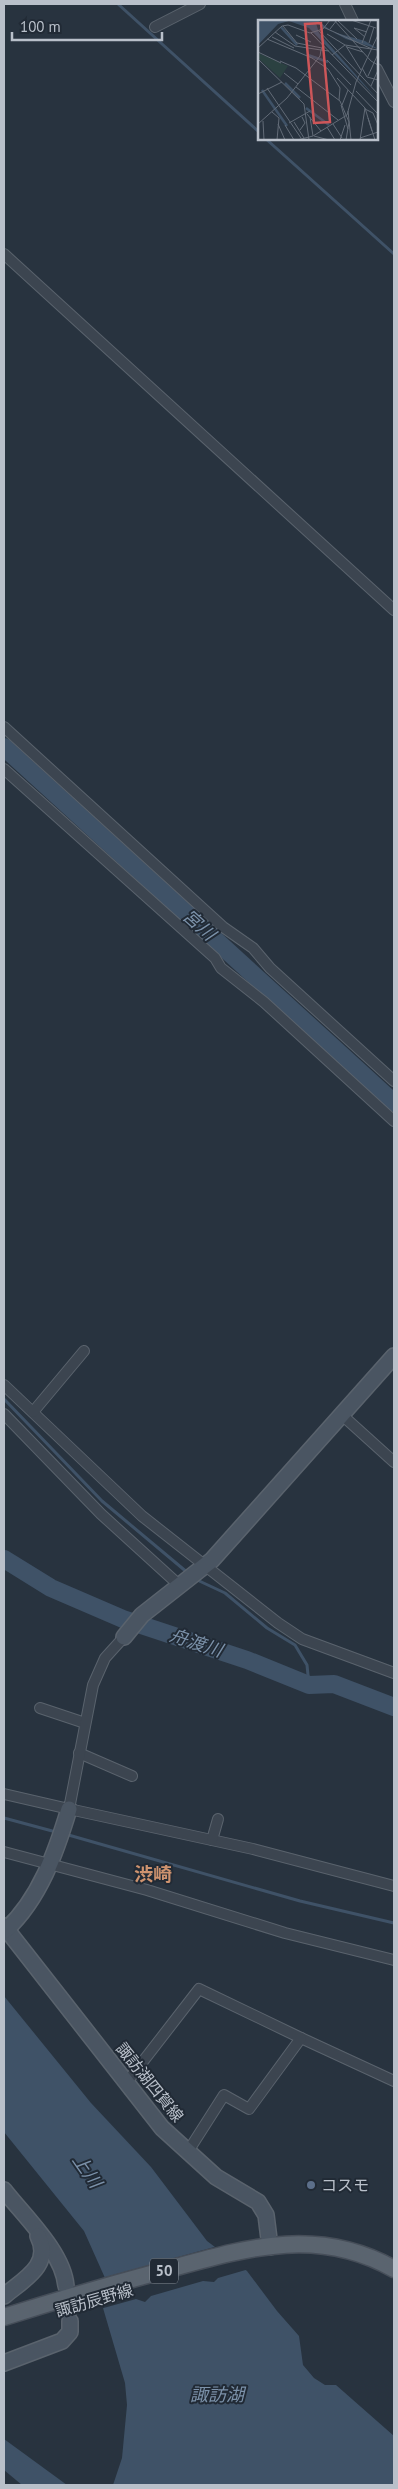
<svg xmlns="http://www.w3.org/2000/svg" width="398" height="2489" font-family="'PT Sans','Noto Sans JP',sans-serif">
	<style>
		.water { fill: #3f5267 }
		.pier { fill: #28333f }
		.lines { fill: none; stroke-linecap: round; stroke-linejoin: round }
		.stream { stroke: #3f5267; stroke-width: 3 }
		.river { stroke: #3f5267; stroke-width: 18 }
		.secondary-tunnel { stroke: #3e4854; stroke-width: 15; stroke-dasharray: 15 8; stroke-linecap: butt }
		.street-casing { stroke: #5a636d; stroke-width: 12 }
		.secondary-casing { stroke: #5a636d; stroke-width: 18 }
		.primary-casing { stroke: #464e59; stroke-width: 19 }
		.street { stroke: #3c4550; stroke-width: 10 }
		.secondary { stroke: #4a5562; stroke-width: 15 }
		.primary { stroke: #5a646f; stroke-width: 16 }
		.service-dot { fill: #5c6f8a; stroke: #212a35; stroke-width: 2 }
		.labels { text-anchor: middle; stroke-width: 4; stroke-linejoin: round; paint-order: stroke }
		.shield { fill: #212a35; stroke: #8b939d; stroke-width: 1 }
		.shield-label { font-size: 15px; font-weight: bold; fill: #b9c0ca }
		.street-label { font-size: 16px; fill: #b9c0ca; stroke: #212a35 }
		.poi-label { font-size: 16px; fill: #b9c0ca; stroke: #212a35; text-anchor: start }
		.water-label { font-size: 18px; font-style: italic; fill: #7c92aa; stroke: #212a35 }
		.quarter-label { font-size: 19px; font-weight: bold; fill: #ce936f; stroke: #212a35 }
		.inset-river { fill: none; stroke: #3f5267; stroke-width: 2.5 }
		.inset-road { fill: none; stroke: #626b77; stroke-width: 1 }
		.view { fill: #cd5659; fill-opacity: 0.15; stroke: #cd5659; stroke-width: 2.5 }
		.inset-edge { fill: none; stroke: #b9c0ca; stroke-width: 2.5 }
	</style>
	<rect width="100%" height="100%" fill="#28333f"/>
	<g class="water">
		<path d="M4 1996 91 2103 151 2167 207 2241 247 2271 277 2311 299 2336 303 2365 314 2378 325 2385H336L394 2436V2485H113L122 2458 127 2405 125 2383 103 2308 105 2278 84 2231 4 2132Z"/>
		<path d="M4 2439 67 2485H22L4 2470Z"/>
	</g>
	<path class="pier" d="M218 2246 249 2269 218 2278 214 2282 203 2281 151 2296 145 2302 136 2299 100 2309 102 2278Z"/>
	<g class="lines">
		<g class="stream">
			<path d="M118 4 259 132"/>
			<path d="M266 139 394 254"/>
			<path d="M4 1399 102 1501 188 1573"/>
			<path d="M195 1579 225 1593 267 1628 295 1645 307 1665 309 1685"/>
			<path d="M4 1818 56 1832"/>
			<path d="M65 1834 300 1901 394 1923"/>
		</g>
		<g class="river">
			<path d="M4 747 394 1103"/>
			<path d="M4 1559 51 1588 123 1619 247 1660 309 1685 334 1684 394 1707"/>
		</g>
		<path class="secondary-tunnel" d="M66 2286 70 2321"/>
		<defs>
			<g id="street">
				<path d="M345 4 353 21"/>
				<path d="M155 27 200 4"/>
				<path d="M377 69 394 102"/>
				<path d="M4 254 394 610"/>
				<path d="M4 727 223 927 253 948 270 968 394 1081"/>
				<path d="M4 769 215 958 221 968 264 1002 394 1121"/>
				<path d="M4 1385 142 1516 278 1623 302 1639 394 1673"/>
				<path d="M33 1412 84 1351"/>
				<path d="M4 1414 101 1514 179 1585"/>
				<path d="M342 1415 394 1462"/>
				<path d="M40 1708 85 1723"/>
				<path d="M79 1753 132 1776"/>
				<path d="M4 1794 69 1809 93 1685 105 1658 124 1637"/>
				<path d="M69 1809 253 1849 394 1886"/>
				<path d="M212 1840 218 1819"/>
				<path d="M4 1852 147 1890 285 1933 394 1960"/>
				<path d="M301 2038 394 2081"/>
				<path d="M127 2082 199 1989 301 2038 249 2109 224 2095 187 2153"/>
			</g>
			<g id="secondary">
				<path d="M124 1637 142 1615 212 1560 394 1356"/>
				<path d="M4 1926 162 2128 216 2177 258 2202 266 2215 270 2247"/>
				<path d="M6 1930C40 1898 56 1852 69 1809"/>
				<path d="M4 2190C25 2217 63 2252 66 2286"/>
				<path d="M4 2296C23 2280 53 2265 38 2236"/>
				<path d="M4 2363 62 2341 70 2332V2321"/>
			</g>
			<path id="primary" d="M4 2317C55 2301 106 2286 158 2272 240 2250 314 2224 394 2269"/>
		</defs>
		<use href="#street" class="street-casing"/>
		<use href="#secondary" class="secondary-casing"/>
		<use href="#primary" class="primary-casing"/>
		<use href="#street" class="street"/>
		<use href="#secondary" class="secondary"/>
		<use href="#primary" class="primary"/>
	</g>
	<circle class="service-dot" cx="311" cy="2185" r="5"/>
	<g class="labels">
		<rect class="shield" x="150" y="2258.5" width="28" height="25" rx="4"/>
		<g class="shield-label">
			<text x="164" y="2276">50</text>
		</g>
		<g class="street-label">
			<text transform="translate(150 2082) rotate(51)" y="6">諏訪湖四賀線</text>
			<text transform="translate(94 2300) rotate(-16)" y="6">諏訪辰野線</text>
		</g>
		<g class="poi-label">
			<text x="321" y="2191">コスモ</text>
		</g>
		<g class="water-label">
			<text transform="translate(199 925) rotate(42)" y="6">宮川</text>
			<text transform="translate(196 1643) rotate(18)" y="6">舟渡川</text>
			<text transform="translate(87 2171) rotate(55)" y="6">上川</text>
			<text x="217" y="2401">諏訪湖</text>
		</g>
		<g class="quarter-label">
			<text x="153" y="1881">渋崎</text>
		</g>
	</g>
	<g transform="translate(258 20)">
		<rect width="120" height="120" fill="#28333f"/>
		<path d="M0 33 30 46 22 58 0 38Z" fill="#2b4141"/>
		<path d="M0 0H59L75 12 107 21 120 29 88 19 58 3 61 13 120 80 51 8 31 1 20 4 0 25Z" fill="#3f5267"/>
		<path class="inset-river" d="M23 7 39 25M50 35 70 42M27 63 42 78M4 70 29 106M48 88 71 105"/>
		<path class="inset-road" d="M76 0 113 41 120 45M93 0 118 8M25 6 39 23 64 28M65 7 114 29M72 9 79 0 99 19M61 11 120 74M17 12 37 26 63 30 65 25M53 13 120 82M69 14 87 25 120 30M38 15 53 22M14 17 36 28M107 17 96 8 109 12M9 19 54 38 70 49 82 68 81 80M104 23 113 0M111 23 116 7M88 26 103 50M89 27 105 32M0 28 24 6 30 5 52 13 65 9 72 0M0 32 23 43M74 35 87 25M0 39 46 84 51 120M69 40 93 65M22 41 38 48 82 81 91 102 88 120M104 48 109 57 120 60M26 53 40 64M110 56 120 34M79 58 107 88 114 111M113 66 120 50M38 67 80 100M9 68 43 118M98 71 120 94M0 74 24 62M83 85 90 109M84 85 90 70M107 89 115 93 120 105M90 91 93 120M14 92 21 98 19 120M49 94 63 111M52 97 55 116M110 98 117 120M5 101 6 120M36 102 46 118M31 103 52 91M0 104 29 78 62 36 63 30 71 31M20 104 27 120M75 104 84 118M27 105 36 120M69 107 77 120M42 110 47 103 44 97M56 116 71 120M102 118 120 112M39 120 55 116 89 95 98 62 120 15M82 120 87 105M102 120 107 88"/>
		<path class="view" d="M63 3 72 102 56 103 47 4Z"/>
		<rect width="120" height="120" class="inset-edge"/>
	</g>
	<rect width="398" height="2489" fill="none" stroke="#b9c0ca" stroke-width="10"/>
	<path d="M12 32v8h150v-8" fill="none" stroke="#b9c0ca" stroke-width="2.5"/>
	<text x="20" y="32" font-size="15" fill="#b9c0ca" stroke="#212a35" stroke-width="4" paint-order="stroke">100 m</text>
</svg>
